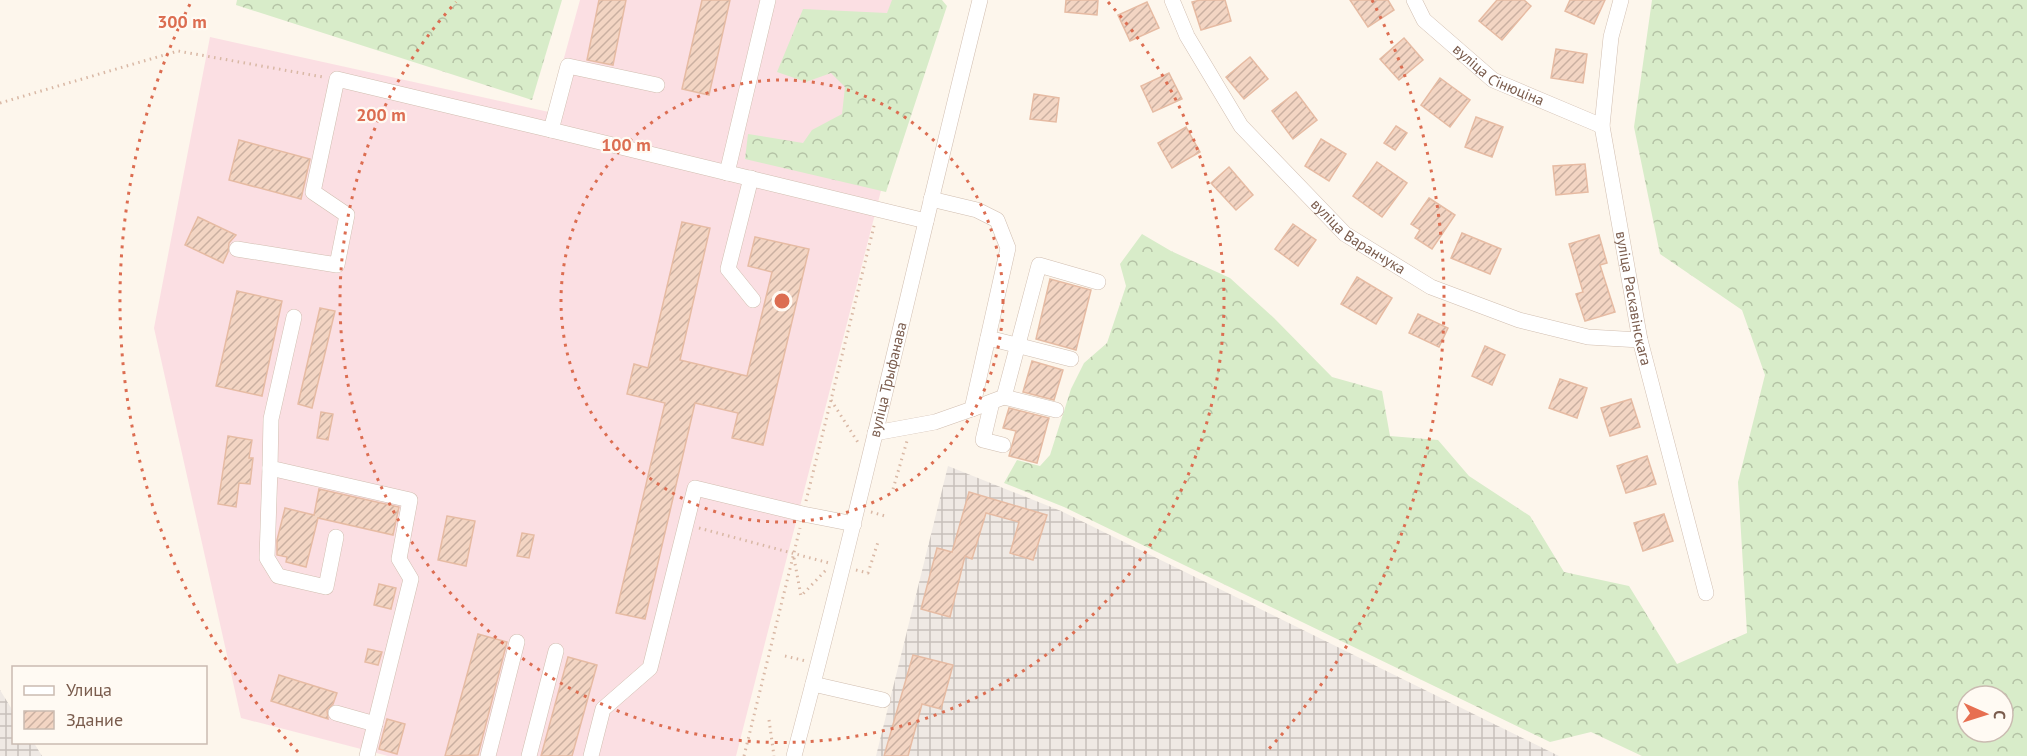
<svg xmlns="http://www.w3.org/2000/svg" width="2027" height="756" font-family="'PT Sans',sans-serif">
	<style>
		.industrial { fill: url(#industrial-grid) }
		.medical { fill: #fbdfe3 }
		.forest { fill: url(#forest-crowns); fill-rule: evenodd }
		.building { fill: url(#building-hatch); stroke: #e6bba3; stroke-width: 1.5 }
		.lines { fill: none; stroke-linecap: round; stroke-linejoin: round }
		.minor-casing { stroke: #d1beb0; stroke-width: 16 }
		.path { stroke: #d9b8a5; stroke-width: 3; stroke-dasharray: 1.5 4.5; stroke-linecap: butt }
		.minor { stroke: #fff; stroke-width: 15 }
		.ring { fill: none; stroke: #dc6d51; stroke-width: 3; stroke-dasharray: 3 6 }
		.labels { text-anchor: middle; stroke-width: 4.5; stroke-linejoin: round; paint-order: stroke }
		.street-label { font-size: 15px; fill: #7a5c4d; stroke: #fffaf3 }
		.centre { fill: #dc6d51; stroke: #fffaf3; stroke-width: 3 }
		.ring-label { font-size: 18px; text-anchor: middle; font-weight: bold; fill: #dc6d51; stroke: #fffaf3; stroke-width: 4.5; stroke-linejoin: round; paint-order: stroke }
	</style>
	<defs>
		<pattern id="industrial-grid" width="8" height="8" patternUnits="userSpaceOnUse" patternTransform="scale(1.5)"><rect width="8" height="8" fill="#efe9e4"/><path d="M0 4h8M4 0v8" fill="none" stroke="#c7c0bb"/></pattern>
		<pattern id="forest-crowns" width="20" height="18" patternUnits="userSpaceOnUse" patternTransform="scale(1.5)"><rect width="20" height="18" fill="#d8ecc9"/><path d="M2 6a3 3 0 1 1 6 0M12 15a3 3 0 1 1 6 0" fill="none" stroke="#b4c2a5"/></pattern>
		<pattern id="building-hatch" width="6" height="6" patternUnits="userSpaceOnUse" patternTransform="scale(1.5)"><rect width="6" height="6" fill="#f3d5c3"/><path d="M-1 1l2-2M0 6l6-6M5 7l2-2" fill="none" stroke="#cab0a1"/></pattern>
	</defs>
	<rect width="100%" height="100%" fill="#fdf6ec"/>
	<g class="industrial">
		<path d="M948 466 1061 511 1559 756H876Z"/>
		<path d="M0 690 13 711 14 742 34 743 42 756H0Z"/>
	</g>
	<path class="medical" d="M580 0H919L925 19 736 756H388L241 718 154 328 210 37 549 112Z"/>
	<g class="forest">
		<path d="M237 0H562L532 100 236 5Z"/>
		<path d="M892 0H942L947 6 886 192 745 159 748 134 803 143 812 130 842 114 845 87 831 73 806 82 777 72 803 9 887 13Z"/>
		<path d="M1652 0H2027V756H1642L1591 732 1550 742 1064 507 1004 483 1017 460 1040 466 1050 455 1071 389 1084 363 1107 343 1126 286 1120 264 1142 234 1171 251 1230 278 1274 318 1332 377 1382 391 1390 436 1438 440 1469 476 1530 516 1564 572 1629 586 1677 664 1747 633 1738 482 1765 375 1742 310 1660 254 1634 127ZM1967 696H2003V732H1967Z"/>
	</g>
	<g class="building">
		<path d="M599 0H626L613 65 587 60Z"/>
		<path d="M702 0H730L709 95 682 89Z"/>
		<path d="M1066 0H1098L1097 15 1065 12Z"/>
		<path d="M1200 0H1225L1231 21 1201 30 1192 2Z"/>
		<path d="M1350 0H1388L1394 10 1368 27Z"/>
		<path d="M1497 0H1524L1531 6 1502 40 1479 21Z"/>
		<path d="M1570 0H1605L1594 24 1565 11Z"/>
		<path d="M1147 2 1159 28 1130 41 1118 15Z"/>
		<path d="M1404 38 1423 60 1399 80 1380 59Z"/>
		<path d="M1556 49 1587 54 1583 83 1551 78Z"/>
		<path d="M1250 57 1268 79 1244 99 1226 77Z"/>
		<path d="M1169 73 1182 99 1153 112 1141 86Z"/>
		<path d="M1440 78 1470 100 1450 127 1421 105Z"/>
		<path d="M1296 92 1317 120 1293 139 1272 111Z"/>
		<path d="M1034 94 1059 98 1056 122 1030 119Z"/>
		<path d="M1476 117 1503 127 1492 157 1465 147Z"/>
		<path d="M1396 126 1407 133 1395 150 1384 143Z"/>
		<path d="M1186 127 1200 152 1172 168 1158 143Z"/>
		<path d="M1321 139 1346 154 1329 181 1305 166Z"/>
		<path d="M239 140 310 159 301 199 229 180Z"/>
		<path d="M1377 162 1407 183 1382 217 1353 196Z"/>
		<path d="M1585 164 1588 192 1556 195 1553 166Z"/>
		<path d="M1229 167 1253 195 1236 210 1211 183Z"/>
		<path d="M1429 198 1455 215 1432 249 1415 238 1420 230 1411 224Z"/>
		<path d="M198 217 236 235 229 243 228 252 223 263 185 245Z"/>
		<path d="M682 222 710 228 680 360 747 376 772 272 748 266 755 237 809 249 763 445 732 438 738 413 695 403 645 619 616 613 665 403 627 394 634 364 648 368Z"/>
		<path d="M1293 224 1316 240 1298 266 1275 249Z"/>
		<path d="M1462 233 1501 249 1490 274 1451 258Z"/>
		<path d="M1599 235 1607 263 1600 265 1615 312 1585 321 1576 294 1583 292 1569 244Z"/>
		<path d="M1357 277 1392 298 1376 324 1341 304Z"/>
		<path d="M1050 279 1091 290 1076 350 1036 339Z"/>
		<path d="M237 291 282 301 262 396 216 386Z"/>
		<path d="M320 308 335 311 312 408 298 404Z"/>
		<path d="M1418 314 1448 328 1439 347 1409 333Z"/>
		<path d="M1485 346 1505 355 1492 385 1472 376Z"/>
		<path d="M1032 361 1063 370 1054 400 1023 392Z"/>
		<path d="M1560 379 1587 388 1577 418 1549 408Z"/>
		<path d="M1631 399 1640 427 1610 436 1601 408Z"/>
		<path d="M1009 408 1049 418 1037 463 1009 456 1016 431 1003 428Z"/>
		<path d="M321 412 333 414 328 440 317 438Z"/>
		<path d="M228 436 252 440 249 458H253L250 484 239 483 236 507 218 504Z"/>
		<path d="M1647 456 1656 484 1626 493 1617 466Z"/>
		<path d="M319 489 399 507 393 535 318 518 306 567 286 562 287 557 277 555V540L285 508 314 515Z"/>
		<path d="M969 492 1047 515 1033 560 1010 553 1019 522 986 513 972 559 965 556 950 617 921 609 937 548 952 552Z"/>
		<path d="M1664 514 1673 541 1643 551 1634 523Z"/>
		<path d="M447 516 475 521 466 566 438 560Z"/>
		<path d="M522 533 534 535 529 558 517 556Z"/>
		<path d="M379 584 396 588 391 609 374 605Z"/>
		<path d="M478 634 507 642 478 755 445 756Z"/>
		<path d="M368 649 382 652 378 665 365 662Z"/>
		<path d="M913 655 953 665 941 709 922 704 908 756H884Z"/>
		<path d="M568 657 597 665 572 756H541Z"/>
		<path d="M279 675 337 693 333 704 327 710 328 719 271 701Z"/>
		<path d="M387 719 405 724 397 754 379 749Z"/>
	</g>
	<g class="lines">
		<defs>
			<g id="minor">
				<path id="s1" d="M1172 0 1187 36 1241 126 1345 234 1431 287 1519 320 1588 337 1640 340"/>
				<path id="s2" d="M1414 0 1424 20 1493 80 1602 126"/>
				<path id="s3" d="M1621 0 1611 37 1602 126 1640 340 1706 593"/>
				<path d="M657 85 568 66 551 130 926 221"/>
				<path d="M727 173 768 0"/>
				<path d="M751 178 728 269 753 300"/>
				<path d="M237 249 337 265 347 215 313 192 337 79 551 130"/>
				<path d="M294 317 271 419 270 468 410 500 399 559 411 579 367 756"/>
				<path d="M988 338 1071 359"/>
				<path d="M1004 397 1056 410"/>
				<path d="M992 402 983 440 1003 445"/>
				<path d="M972 409 1004 397 1039 265 1098 282"/>
				<path d="M875 433 935 422 972 409 1008 248 997 220 977 210 931 199"/>
				<path d="M270 468 267 558 278 576 326 587 336 537"/>
				<path d="M813 684 883 700"/>
				<path d="M336 713 375 724"/>
				<path d="M488 756 517 642"/>
				<path d="M529 756 556 651"/>
				<path d="M591 756 603 709 650 668 695 488 803 514 854 524"/>
				<path id="s4" d="M794 756C861 505 917 252 980 0"/>
			</g>
		</defs>
		<use href="#minor" class="minor-casing"/>
		<g class="path">
			<path d="M0 103 178 51 323 77"/>
			<path d="M831 400 859 444"/>
			<path d="M893 489 907 441"/>
			<path d="M806 501 875 222"/>
			<path d="M871 512 885 516"/>
			<path d="M699 528 829 563"/>
			<path d="M794 558 801 596 827 569"/>
			<path d="M856 570 868 573 878 542"/>
			<path d="M785 656 806 661"/>
			<path d="M769 720 774 756"/>
			<path d="M744 756 800 528"/>
		</g>
		<use href="#minor" class="minor"/>
	</g>
	<g class="ring">
		<circle cx="782" cy="301" r="221"/>
		<path d="M1108 2A442 442 0 1 1 456 2"/>
		<path d="M298 752A662 662 0 0 1 192 0M1372 0A662 662 0 0 1 1266 752"/>
	</g>
	<g class="labels">
		<g class="street-label">
			<text dy="5" stroke="none"><textPath href="#s2" startOffset="116">вуліца Сінюціна</textPath></text>
			<text dy="5" stroke="none"><textPath href="#s1" startOffset="306">вуліца Варанчука</textPath></text>
			<text dy="5" stroke="none"><textPath href="#s3" startOffset="303">вуліца Раскавінскага</textPath></text>
			<text dy="5" stroke="none"><textPath href="#s4" startOffset="388">вуліца Трыфанава</textPath></text>
		</g>
	</g>
	<circle cx="782" cy="301" r="9" class="centre"/>
	<g class="ring-label">
		<text x="182" y="28">300 m</text>
		<text x="381" y="121">200 m</text>
		<text x="626" y="151">100 m</text>
	</g>
	<rect x="12" y="666" width="195" height="78" fill="#fffaf3" stroke="#cabbb1" stroke-width="1.5"/>
	<rect x="24" y="686" width="30" height="9" fill="#ffffff" stroke="#cabbb1" stroke-width="1.5"/>
	<text x="66" y="696" font-size="18" fill="#7a5c4d">Улица</text>
	<rect x="24" y="711" width="30" height="18" fill="url(#building-hatch)" stroke="#cabbb1" stroke-width="1.5"/>
	<text x="66" y="726" font-size="18" fill="#7a5c4d">Здание</text>
	<g transform="translate(1985 714) rotate(93)"><circle r="28" fill="#fffaf3" stroke="#cabbb1" stroke-width="1.5"/>
	<path d="M0-4.5L10 22L0 15L-10 22Z" fill="#e76f51"/>
	<text y="-9" font-size="16" font-weight="bold" text-anchor="middle" fill="#7a5c4d">С</text>
	</g>
</svg>
